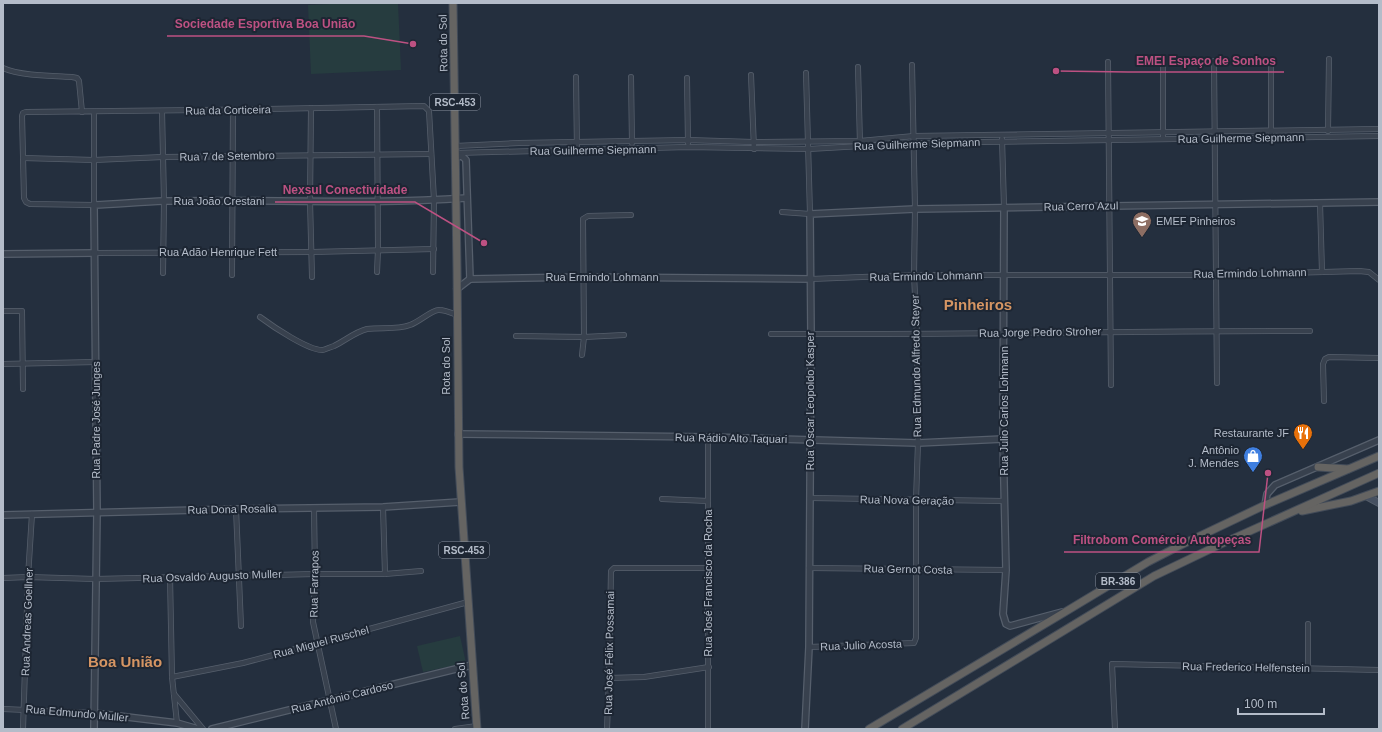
<svg xmlns="http://www.w3.org/2000/svg" width="1382" height="732" font-family="Arial,sans-serif">
	<style>
		.green { fill: #263c3f }
		.lines { fill: none; stroke-linecap: round; stroke-linejoin: round }
		.minor-casing { stroke: #565f6c; stroke-width: 6 }
		.tertiary-casing { stroke: #565f6c; stroke-width: 8 }
		.secondary-casing { stroke: #565f6c; stroke-width: 8 }
		.trunk-casing { stroke: #434c59; stroke-width: 9 }
		.minor { stroke: #38414e; stroke-width: 4.5 }
		.tertiary { stroke: #38414e; stroke-width: 5.5 }
		.secondary { stroke: #465061; stroke-width: 6 }
		.trunk { stroke: #656462; stroke-width: 7 }
		.labels { text-anchor: middle; stroke-width: 4; stroke-linejoin: round; paint-order: stroke }
		.shield { fill: #1d2633; stroke: #878f9c; stroke-width: 1 }
		.shield-label { font-size: 10px; font-weight: bold; fill: #b4bcc9 }
		.street-label { font-size: 11px; fill: #b4bcc9; stroke: #1d2633 }
		.poi-label { font-size: 11px; fill: #b4bcc9; stroke: #1d2633; text-anchor: end }
		.district-label { font-size: 15px; font-weight: bold; fill: #d59563; stroke: #1d2633 }
		.leader { fill: none; stroke: #bd5182; stroke-width: 1.5 }
		.callout-dot { fill: #bd5182; stroke: #1d2633; stroke-width: 1.5 }
		.callout-label { font-size: 12px; text-anchor: middle; font-weight: bold; fill: #bd5182; stroke: #1d2633; stroke-width: 4; stroke-linejoin: round; paint-order: stroke }
	</style>
	<rect width="100%" height="100%" fill="#242f3e"/>
	<g class="green">
		<path d="M350 3H398L401 70 311 74 308 5Z"/>
		<path d="M460 636 466 663 423 672 417 646Z"/>
	</g>
	<g class="lines">
		<defs>
			<g id="minor">
				<path d="M1214 61 1217 383"/>
				<path d="M1108 62C1108 170 1111 277 1111 385"/>
				<path d="M1163 62V136"/>
				<path d="M858 67 860 144"/>
				<path d="M3 68C20 76 53 76 72 77L77 78 79 81 82 112"/>
				<path d="M751 75 754 149"/>
				<path d="M576 77 577 150"/>
				<path d="M631 77 632 143"/>
				<path d="M687 78 688 143"/>
				<path d="M311 108 310 201 312 277"/>
				<path d="M162 111 164 201 163 273"/>
				<path d="M94 112V205L30 204 26 202 24 198 22 116 23 113 26 112C159 111 291 109 424 106L429 111 434 200 433 272"/>
				<path d="M1328 131 1329 59"/>
				<path d="M1271 133V61"/>
				<path d="M1002 139 1004 207"/>
				<path d="M455 146 519 143 688 140 753 142 860 141 914 136 1379 129"/>
				<path d="M455 153 688 147 809 149 914 143 1379 136"/>
				<path d="M23 158 94 160 163 157 431 154"/>
				<path d="M1320 203 1322 272"/>
				<path d="M782 212 810 214 806 73"/>
				<path d="M95 253 312 252 434 249"/>
				<path d="M377 272 378 250 377 107"/>
				<path d="M232 275 233 109"/>
				<path d="M811 279 914 275H1216L1359 271 1369 272 1379 280"/>
				<path d="M3 311H22L23 389"/>
				<path d="M260 317C272 326 309 351 323 350 326 349 331 347 334 346 346 340 355 332 367 329 381 327 397 330 410 325 419 322 433 309 439 310 445 310 452 313 457 315"/>
				<path d="M771 334C951 335 1130 331 1310 331"/>
				<path d="M516 336 584 337 624 335"/>
				<path d="M582 355 584 337 583 219 588 216 631 215"/>
				<path d="M3 364 96 362"/>
				<path d="M1324 401 1323 364 1325 359 1329 357 1379 358"/>
				<path d="M810 498 1004 501"/>
				<path d="M662 499 708 501"/>
				<path d="M383 507 385 574"/>
				<path d="M314 508 315 574 313 622 336 729"/>
				<path d="M236 509 241 626"/>
				<path d="M809 568 1006 570"/>
				<path d="M170 577 172 677 177 723"/>
				<path d="M3 578 28 577 95 579 315 574H385L421 571"/>
				<path d="M809 647 914 643 916 638V500L918 443 917 335 914 275 915 209 912 65"/>
				<path d="M1308 668V624"/>
				<path d="M172 677 243 663 318 643 468 602"/>
				<path d="M609 678 644 677 709 667"/>
				<path d="M174 694 203 729"/>
				<path d="M3 709 94 713"/>
				<path d="M23 729 28 577 32 514"/>
				<path d="M455 729 477 726"/>
				<path d="M607 729 609 678 611 571 614 568H708"/>
				<path d="M708 729V437"/>
				<path d="M1115 729 1112 664 1379 670"/>
			</g>
			<g id="tertiary">
				<path d="M455 157 462 156 466 160 470 279"/>
				<path d="M1004 207 1003 439 1006 570 1003 614 1006 624 1010 626 1062 612"/>
				<path d="M3 254 95 253"/>
				<path d="M470 279 584 277 811 279"/>
				<path d="M457 289 470 279"/>
				<path d="M458 434 708 437 918 443 1003 439"/>
				<path d="M1265 505 1267 494 1275 485 1379 440"/>
				<path d="M3 515 236 509 383 507 460 502"/>
				<path d="M94 713 177 723 198 729"/>
				<path d="M94 729 97 512 94 205C117 204 141 202 164 201 265 199 366 205 467 198"/>
				<path d="M212 729 472 665"/>
				<path d="M805 729 809 647 811 334 810 214 915 209 1379 202"/>
			</g>
			<path id="secondary" d="M1366 496 1379 503"/>
			<g id="trunk">
				<path d="M453 3 457 268 459 467 477 729"/>
				<path d="M1318 467 1348 469"/>
				<path d="M1302 511 1351 501 1379 491"/>
				<path d="M869 729 1065 612 1148 562 1181 545 1265 505 1379 456"/>
				<path d="M902 729 1154 576 1221 544 1379 473"/>
			</g>
		</defs>
		<use href="#minor" class="minor-casing"/>
		<use href="#tertiary" class="tertiary-casing"/>
		<use href="#secondary" class="secondary-casing"/>
		<use href="#trunk" class="trunk-casing"/>
		<use href="#minor" class="minor"/>
		<use href="#tertiary" class="tertiary"/>
		<use href="#secondary" class="secondary"/>
		<use href="#trunk" class="trunk"/>
	</g>
	<defs>
		<symbol id="school-pin" viewBox="-11 -11 22 30"><path d="M0 17L-7.5 6A9.5 9.5 0 1 1 7.5 6Z" fill="#8d6e63" stroke="#1d2633"/><path d="M0-5L7-2L0 1L-7-2ZM-4 1L0 2.5L4 1V4Q0 6-4 4Z" fill="#fff"/></symbol>
		<symbol id="restaurant-pin" viewBox="-11 -11 22 30"><path d="M0 17L-7.5 6A9.5 9.5 0 1 1 7.5 6Z" fill="#e8710a" stroke="#1d2633"/><path d="M-5-6h1v4h1v-4h1v4h1v-4h1v5L-1.5 .5V6h-2V.5L-5-1ZM5-6V6H3V1.5H1.5Q1.5-4 5-6Z" fill="#fff"/></symbol>
		<symbol id="shop-pin" viewBox="-11 -11 22 30"><path d="M0 17L-7.5 6A9.5 9.5 0 1 1 7.5 6Z" fill="#3f7fe0" stroke="#1d2633"/><path d="M-5-2.5h2.3a2.7 3.5 0 0 1 5.4 0H5L5.5 6h-11ZM-1.5-2.5h3a1.5 2.3 0 0 0-3 0Z" fill="#fff"/></symbol>
	</defs>
	<g fill-rule="evenodd">
		<use href="#school-pin" x="1131" y="210" width="22" height="30"/>
		<use href="#restaurant-pin" x="1292" y="422" width="22" height="30"/>
		<use href="#shop-pin" x="1242" y="445" width="22" height="30"/>
	</g>
	<g class="labels">
		<g class="shield">
			<rect x="430" y="94" width="50" height="16" rx="3"/>
			<rect x="439" y="542" width="50" height="16" rx="3"/>
			<rect x="1096" y="573" width="44" height="16" rx="3"/>
		</g>
		<g class="shield-label">
			<text x="455" y="106">RSC-453</text>
			<text x="464" y="554">RSC-453</text>
			<text x="1118" y="585">BR-386</text>
		</g>
		<g class="street-label">
			<text transform="translate(443 43) rotate(-91)" y="4">Rota do Sol</text>
			<text transform="translate(228 110) rotate(-1)" y="4">Rua da Corticeira</text>
			<text transform="translate(1241 138) rotate(-1)" y="4">Rua Guilherme Siepmann</text>
			<text transform="translate(917 144) rotate(-2)" y="4">Rua Guilherme Siepmann</text>
			<text transform="translate(593 150) rotate(-1)" y="4">Rua Guilherme Siepmann</text>
			<text transform="translate(227 156) rotate(-1)" y="4">Rua 7 de Setembro</text>
			<text x="219" y="205">Rua João Crestani</text>
			<text transform="translate(1081 206) rotate(-1)" y="4">Rua Cerro Azul</text>
			<text x="218" y="256">Rua Adão Henrique Fett</text>
			<text transform="translate(1250 273) rotate(-1)" y="4">Rua Ermindo Lohmann</text>
			<text transform="translate(926 276) rotate(-1)" y="4">Rua Ermindo Lohmann</text>
			<text x="602" y="281">Rua Ermindo Lohmann</text>
			<text transform="translate(1040 332) rotate(-1)" y="4">Rua Jorge Pedro Stroher</text>
			<text transform="translate(446 366) rotate(-90)" y="4">Rota do Sol</text>
			<text transform="translate(916 366) rotate(-91)" y="4">Rua Edmundo Alfredo Steyer</text>
			<text transform="translate(810 401) rotate(-90)" y="4">Rua Oscar Leopoldo Kasper</text>
			<text transform="translate(1004 411) rotate(-90)" y="4">Rua Julio Carlos Lohmann</text>
			<text transform="translate(96 420) rotate(-90)" y="4">Rua Padre José Junges</text>
			<text transform="translate(731 438) rotate(1)" y="4">Rua Rádio Alto Taquari</text>
			<text transform="translate(907 500) rotate(1)" y="4">Rua Nova Geração</text>
			<text transform="translate(232 509) rotate(-1)" y="4">Rua Dona Rosalia</text>
			<text transform="translate(908 569) rotate(1)" y="4">Rua Gernot Costa</text>
			<text transform="translate(212 576) rotate(-2)" y="4">Rua Osvaldo Augusto Muller</text>
			<text transform="translate(708 583) rotate(-90)" y="4">Rua José Francisco da Rocha</text>
			<text transform="translate(314 584) rotate(-89)" y="4">Rua Farrapos</text>
			<text transform="translate(27 622) rotate(-88)" y="4">Rua Andreas Goellner</text>
			<text transform="translate(321 642) rotate(-15)" y="4">Rua Miguel Ruschel</text>
			<text transform="translate(861 645) rotate(-2)" y="4">Rua Julio Acosta</text>
			<text transform="translate(609 653) rotate(-89)" y="4">Rua José Félix Possamai</text>
			<text transform="translate(1246 667) rotate(1)" y="4">Rua Frederico Helfenstein</text>
			<text transform="translate(463 691) rotate(-95)" y="4">Rota do Sol</text>
			<text transform="translate(342 697) rotate(-14)" y="4">Rua Antônio Cardoso</text>
			<text transform="translate(77 713) rotate(5)" y="4">Rua Edmundo Muller</text>
		</g>
		<g class="poi-label">
			<text x="1156" y="225" text-anchor="start">EMEF Pinheiros</text>
			<text x="1289" y="437">Restaurante JF</text>
			<text x="1239" y="454">Antônio<tspan x="1239" dy="13">J. Mendes</tspan></text>
		</g>
		<g class="district-label">
			<text x="978" y="310">Pinheiros</text>
			<text x="125" y="667">Boa União</text>
		</g>
	</g>
	<path class="leader" d="M413 44L364 36H167M1056 71L1128 72H1284M484 243L415 202H275M1268 473L1259 552H1064"/>
	<g class="callout-dot">
		<circle cx="413" cy="44" r="4"/>
		<circle cx="1056" cy="71" r="4"/>
		<circle cx="484" cy="243" r="4"/>
		<circle cx="1268" cy="473" r="4"/>
	</g>
	<g class="callout-label">
		<text x="265" y="28">Sociedade Esportiva Boa União</text>
		<text x="1206" y="65">EMEI Espaço de Sonhos</text>
		<text x="345" y="194">Nexsul Conectividade</text>
		<text x="1162" y="544">Filtrobom Comércio Autopeças</text>
	</g>
	<rect width="1382" height="732" fill="none" stroke="#b4bcc9" stroke-width="8"/>
	<path d="M1238 708v6h86v-6" fill="none" stroke="#b4bcc9" stroke-width="2"/>
	<text x="1244" y="708" font-size="12" fill="#b4bcc9" stroke="#1d2633" stroke-width="3" paint-order="stroke">100 m</text>
</svg>
